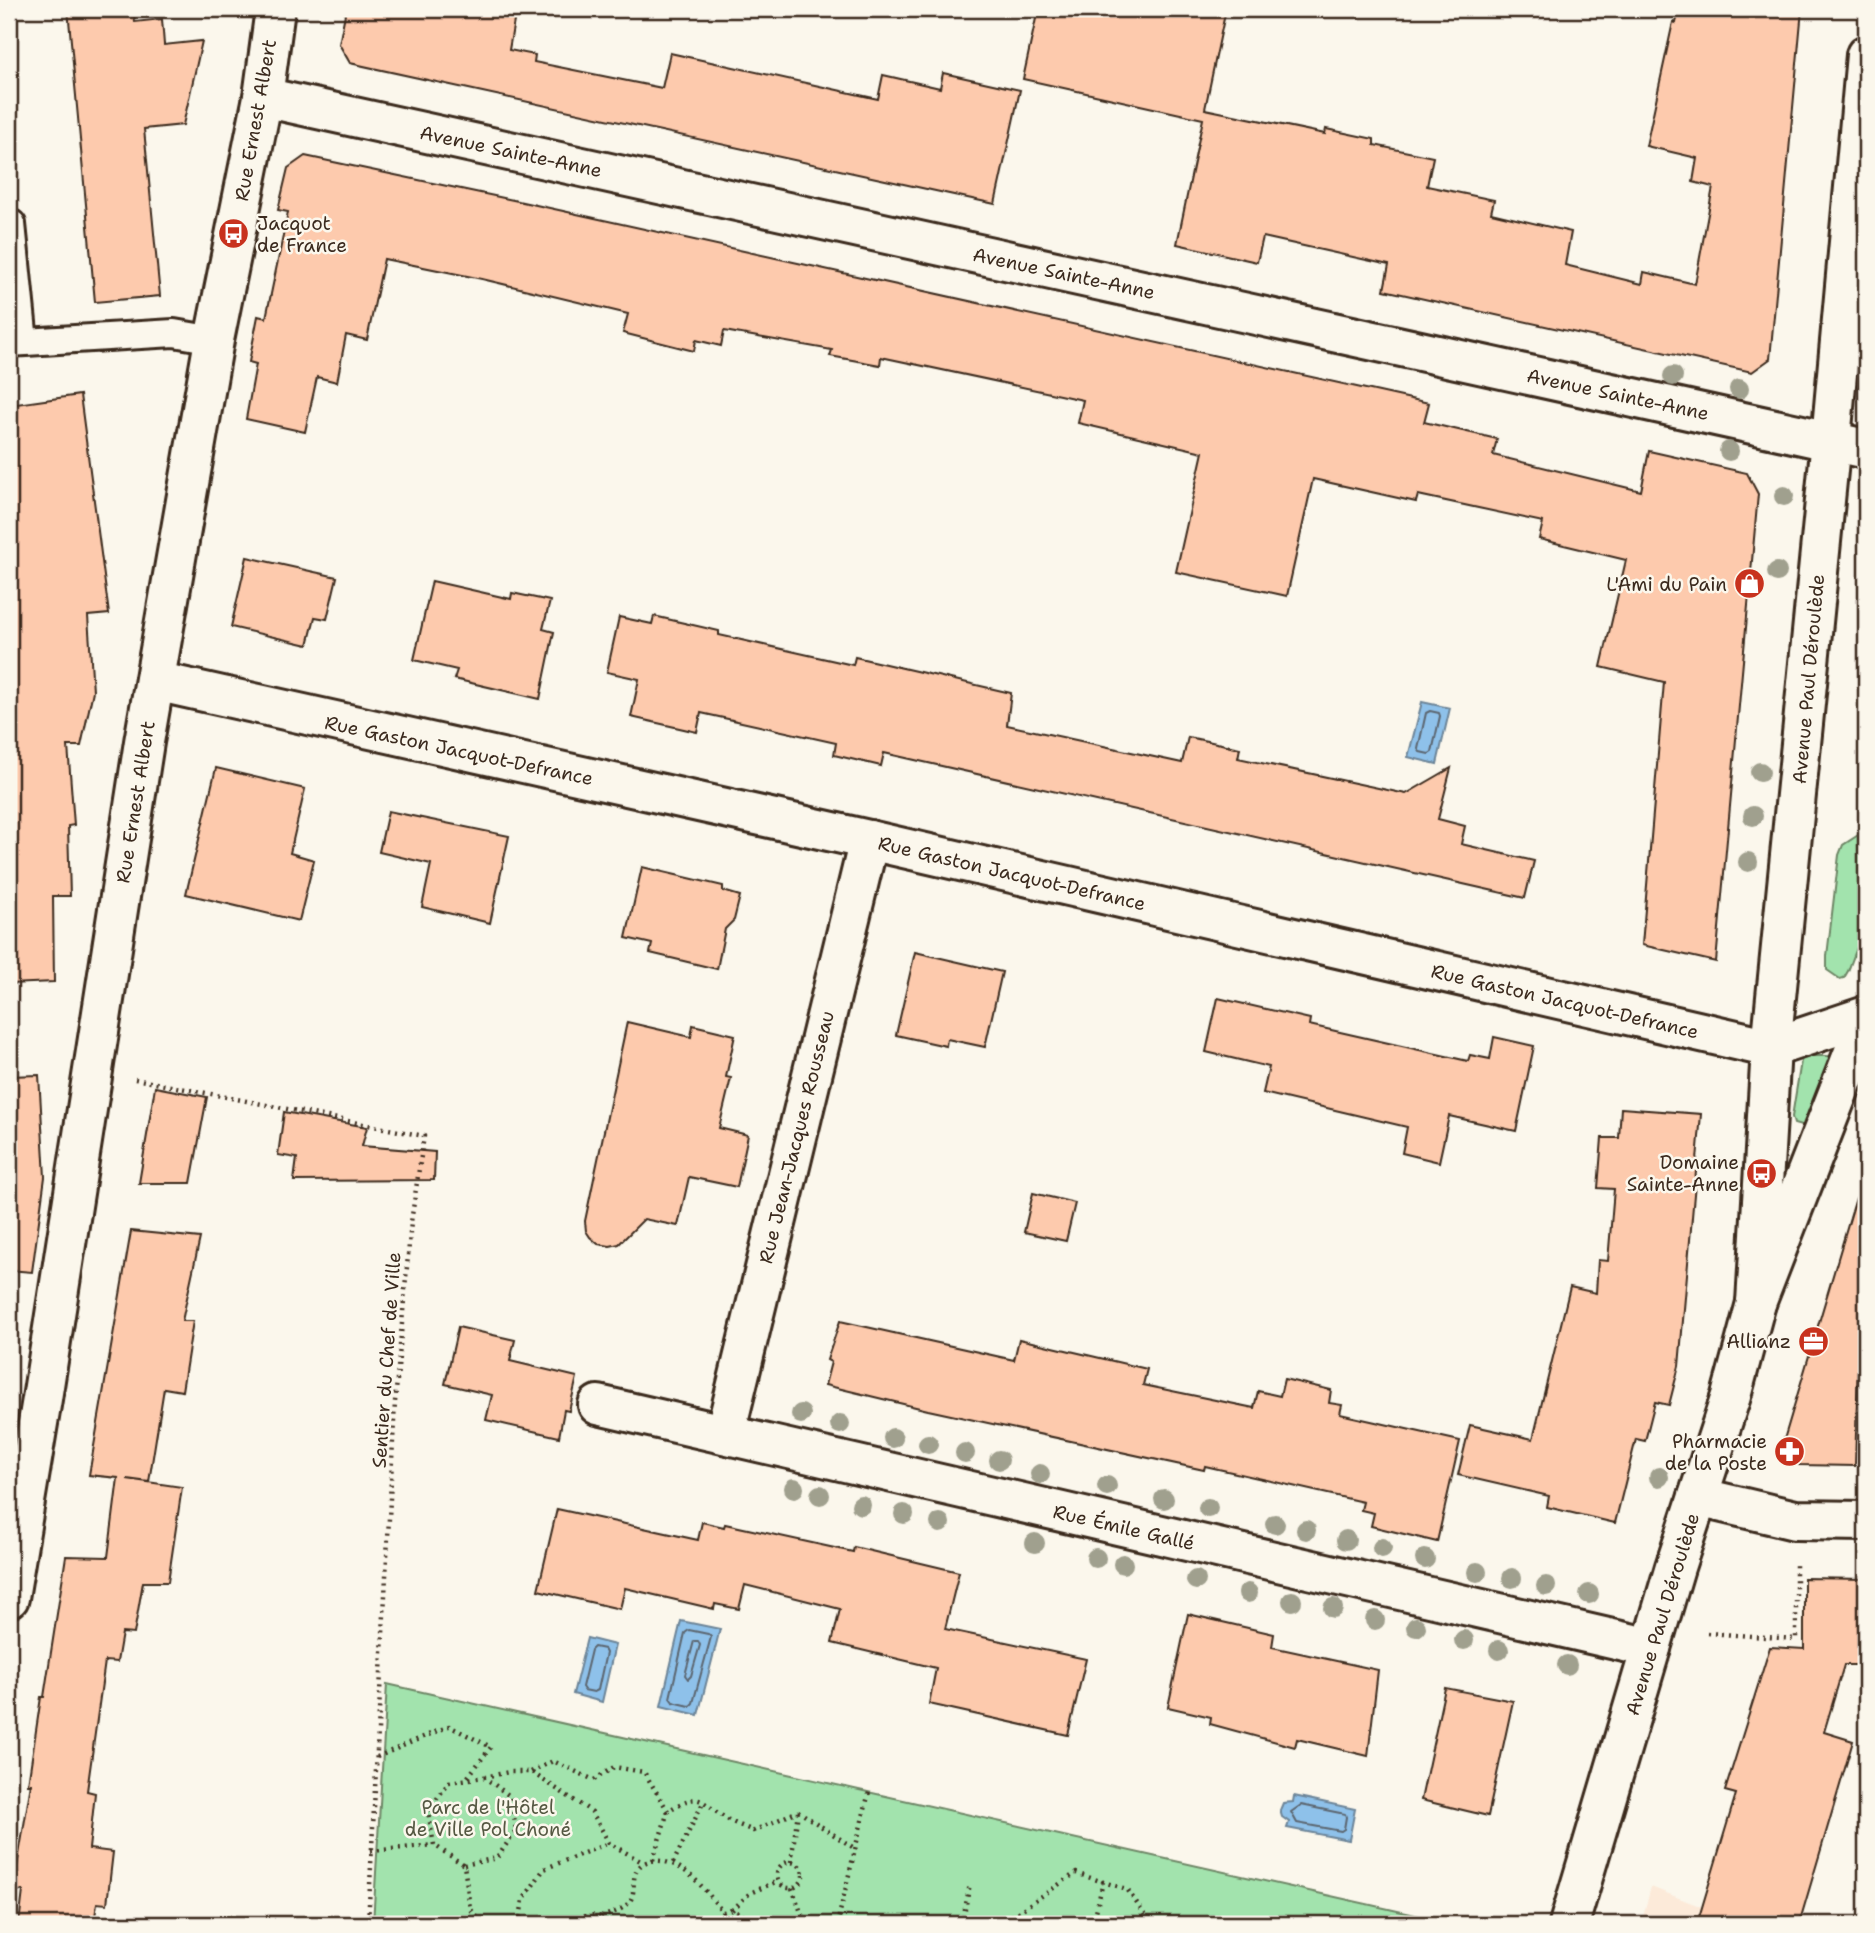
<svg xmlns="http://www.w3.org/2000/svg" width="1875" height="1933" font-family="'Shantell Sans',sans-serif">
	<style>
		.built { fill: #fcead9 }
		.green { fill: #a2e3ad; stroke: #6e8666; stroke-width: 2 }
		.water { fill: #8ec1ea; stroke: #6d8598; stroke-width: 2 }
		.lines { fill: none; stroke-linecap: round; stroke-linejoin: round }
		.shore { stroke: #5c6670; stroke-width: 2 }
		.building { fill: #fdcaad; stroke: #3b2a1e; stroke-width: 2 }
		.lane-casing { stroke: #3b2a1e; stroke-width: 32 }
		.street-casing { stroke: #3b2a1e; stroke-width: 44 }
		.secondary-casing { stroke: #3b2a1e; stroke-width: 44 }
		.path { stroke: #3b2a1e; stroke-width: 4.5; stroke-dasharray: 2 5; stroke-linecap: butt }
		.lane { stroke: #fbf7ec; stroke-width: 26 }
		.street { stroke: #fbf7ec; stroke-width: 38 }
		.secondary { stroke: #fbf7ec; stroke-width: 38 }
		.tree { fill: #a0a08e }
		.labels { text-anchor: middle; stroke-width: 5; stroke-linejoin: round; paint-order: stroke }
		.street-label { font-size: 19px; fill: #3b2a1e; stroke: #fbf7ec }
		.poi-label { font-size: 19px; fill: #3b2a1e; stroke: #fbf7ec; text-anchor: end }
		.park-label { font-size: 19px; fill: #555842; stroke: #fbf7ec }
	</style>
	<rect width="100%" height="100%" fill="#fbf7ec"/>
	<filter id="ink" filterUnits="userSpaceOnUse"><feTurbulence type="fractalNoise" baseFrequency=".0143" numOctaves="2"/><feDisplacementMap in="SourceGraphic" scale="14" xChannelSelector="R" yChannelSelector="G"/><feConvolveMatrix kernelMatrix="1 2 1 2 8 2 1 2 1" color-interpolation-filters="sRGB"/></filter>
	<g filter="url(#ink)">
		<path class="built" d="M1651 1887 1702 1907 1742 1924H1641Z"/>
		<g class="green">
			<path d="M1866 830V924L1848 971 1844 978 1840 979 1827 970V956L1839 855 1843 845Z"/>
			<path d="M1804 1056H1827L1831 1058 1829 1067 1805 1127 1794 1124 1792 1117 1801 1061Z"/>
			<path d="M387 1684 1420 1916 1418 1924H373Z"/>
		</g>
		<g class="water">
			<path d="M1422 702 1450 708 1437 764 1408 757Z"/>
			<path d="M681 1621 720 1629 698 1715 661 1706Z"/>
			<path d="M587 1638 615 1645 602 1702 573 1694Z"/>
			<path d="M1294 1796 1355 1809 1349 1840 1287 1828 1289 1822 1282 1817 1280 1810 1283 1803 1293 1802Z"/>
		</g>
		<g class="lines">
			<g class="shore">
				<path d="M1430 711 1439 713 1440 716 1432 752 1429 754 1420 752 1418 749 1426 713Z"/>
				<path d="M689 1630 708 1634 711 1637 693 1703 690 1706 673 1702 670 1698 685 1633Z"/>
				<path d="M694 1641H698L700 1645 691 1676 688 1679 685 1675Z"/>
				<path d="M594 1647 604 1649 606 1653 598 1690 594 1692 584 1690 582 1687 591 1650Z"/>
				<path d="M1301 1805 1345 1814 1346 1817 1344 1829 1341 1831 1297 1823 1291 1812Z"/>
			</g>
		</g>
		<g class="building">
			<path d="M68 9H133L135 22 162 19 164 45 202 41 183 125 144 129 160 296 95 302Z"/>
			<path d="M346 9H516L509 50 535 55 534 62 662 88 670 53 878 99 883 75 940 88 943 73 1020 90 995 204 350 63 339 44Z"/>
			<path d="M1038 9H1226L1205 109 1325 134 1326 129 1374 139V145L1433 157 1427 186 1494 200 1491 213 1571 232 1565 265 1642 284 1644 272 1695 284 1713 187 1693 182 1697 158 1646 146 1673 22 1676 23 1679 9H1802L1770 359 1752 372 1384 290 1389 265 1263 237 1257 262 1177 244 1203 119 1023 79Z"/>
			<path d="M305 156 518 201 1429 403 1424 422 1497 439 1493 455 1641 491 1649 451 1747 473 1758 494 1716 962 1642 945 1664 682 1601 667 1626 560 1539 539 1543 522 1418 495 1416 502 1313 479 1287 596 1176 572 1203 452 1078 423 1083 400 881 357 880 365 830 356 832 350 724 331 721 346 696 340 694 351 623 333 628 314 482 279 384 259 367 340 346 335 337 382 317 377 305 432 246 419 256 364 249 362 258 316 266 318 288 212 278 210 288 168Z"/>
			<path d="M80 395 109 614 88 616 93 691 81 746H68L74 825 68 826 70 896H53L54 982 9 984V405Z"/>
			<path d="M247 557 337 577 327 619 315 617 308 645 231 627Z"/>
			<path d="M432 581 511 599 512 593 550 601 543 629 554 632 540 699 454 679 457 670 414 660Z"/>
			<path d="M654 616 719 631V635L853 665 855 657 1011 693 1007 725 1182 763 1188 737 1240 748 1238 758 1406 794 1451 768 1438 819 1465 826 1461 844 1534 861 1525 898 884 753 881 766 834 755 836 743 701 713 697 732 631 717 639 679 607 672 619 617 652 624Z"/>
			<path d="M216 768 305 789 290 853 314 860 299 921 186 894Z"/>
			<path d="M388 811 509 836 490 923 422 907 431 864 379 852Z"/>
			<path d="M642 867 723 886V891L740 896 734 920 725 929 717 969 650 953 652 944 626 938Z"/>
			<path d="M915 952 1002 972 985 1047 947 1039 946 1046 896 1035Z"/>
			<path d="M1218 998 1310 1019 1309 1025 1468 1061 1470 1055 1490 1059 1494 1037 1534 1046 1516 1131 1449 1116 1439 1162 1402 1153 1407 1127 1263 1093 1269 1067 1206 1052Z"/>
			<path d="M627 1022 691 1037 693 1025 735 1035 726 1077 731 1078 719 1128 748 1135 737 1187 689 1177 678 1226 644 1219 619 1244 610 1246 598 1244 590 1237 586 1231 585 1221Z"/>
			<path d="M39 1075 45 1177 32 1272 9 1270V1076Z"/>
			<path d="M155 1087 207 1097 191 1183H139Z"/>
			<path d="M1621 1108 1701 1114 1679 1366 1669 1405 1655 1402 1645 1441 1636 1439 1615 1523 1547 1507 1549 1496 1458 1475 1470 1425 1533 1439 1570 1287 1596 1293 1598 1260 1608 1261 1614 1189 1598 1188 1602 1138H1619Z"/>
			<path d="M284 1112 367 1127 362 1146 435 1152 434 1180 294 1181 297 1158 278 1155Z"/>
			<path d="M1033 1193 1075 1203 1066 1241 1024 1232Z"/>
			<path d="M1856 1198 1866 1200V1367L1858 1365 1855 1466 1799 1465 1783 1443Z"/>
			<path d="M131 1231 200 1238 182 1321H193L182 1391 164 1388 149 1482 127 1479 182 1487 168 1582H143L134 1634 122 1633 117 1662 105 1661 87 1791 95 1793 89 1849 113 1852 107 1904 97 1903 94 1924H19L23 1891 13 1890 31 1784H28L41 1697H44L66 1556 108 1557 118 1478 89 1475Z"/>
			<path d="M840 1321 1014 1360 1019 1339 1147 1369 1143 1385 1254 1408 1258 1391 1280 1396 1284 1379 1331 1390 1329 1403 1342 1405 1340 1414 1460 1441 1437 1542 1371 1526 1374 1513 1361 1510 1363 1502 1205 1466 1204 1470 928 1410 825 1385 831 1362 827 1360Z"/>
			<path d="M458 1327 515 1340 510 1361 577 1377 569 1411 564 1410 559 1437 486 1420 492 1395 445 1384Z"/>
			<path d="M557 1509 698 1540 702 1522 724 1527 725 1524 853 1552 854 1547 959 1572 945 1629 1086 1659 1068 1735 929 1704 936 1668 832 1643 840 1609 745 1585 739 1609 715 1604 714 1609 625 1588 620 1609 538 1590Z"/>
			<path d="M1804 1578 1866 1579V1652H1861L1860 1665H1844L1824 1732 1853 1741 1799 1924H1697L1736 1794 1725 1791 1770 1647 1804 1649Z"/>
			<path d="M1188 1614 1274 1634 1272 1647 1378 1670 1368 1756 1297 1739 1295 1747 1210 1724 1211 1717 1168 1707Z"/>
			<path d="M1445 1688 1513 1701 1488 1816 1421 1800Z"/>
		</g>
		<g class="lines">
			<defs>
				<g id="lane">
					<path d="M9 224H12L24 342"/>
					<path d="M9 343 174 333 214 340"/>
				</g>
				<g id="street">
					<path d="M263 97 1866 449"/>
					<path d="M155 681 869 840 1771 1048"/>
					<path d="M598 1405 1651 1648"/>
					<path d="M725 1434 869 840"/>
					<path d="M9 1598 42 1399 144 742 214 340 263 97 275 9"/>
				</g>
				<g id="secondary">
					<path d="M1771 1048 1866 1016"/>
					<path d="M1756 1303 1771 1048 1831 440 1866 55"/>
					<path d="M1698 1497 1795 1520 1866 1521"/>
					<path d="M1569 1924 1675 1567 1731 1396 1756 1303 1866 1021"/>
				</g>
			</defs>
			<use href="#lane" class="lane-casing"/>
			<use href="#street" class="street-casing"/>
			<use href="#secondary" class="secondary-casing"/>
			<g class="path">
				<path d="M135 1079 424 1136 411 1222 395 1402 368 1924"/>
				<path d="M1707 1633 1796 1639V1565"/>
				<path d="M377 1757 449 1726 491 1747 467 1778"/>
				<path d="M531 1772 553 1761 594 1780 614 1767 644 1772 668 1811C702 1789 699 1802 727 1819 735 1824 745 1827 753 1831L798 1811"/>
				<path d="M484 1777 509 1772H531L592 1812 609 1843 644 1863"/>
				<path d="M798 1811 854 1848"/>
				<path d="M371 1851 434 1845"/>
				<path d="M653 1860 668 1811"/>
				<path d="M791 1862 798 1812"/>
				<circle cx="790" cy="1875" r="13"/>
				<path d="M673 1863 704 1801"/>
				<path d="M464 1865 497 1858 516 1830 511 1797 484 1777 449 1782 428 1811 434 1845 464 1865 470 1908 482 1924"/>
				<path d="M792 1888 805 1923"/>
				<path d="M732 1910 750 1893 778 1881"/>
				<path d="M601 1917C612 1913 628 1909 632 1897 635 1888 632 1878 637 1870 642 1861 652 1860 661 1861 690 1866 705 1891 723 1912L732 1910 752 1920 768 1921 789 1918 806 1924"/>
				<path d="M519 1924 523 1900 544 1869 609 1843"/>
				<path d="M573 1924C582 1916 589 1913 601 1917L605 1924"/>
				<path d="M712 1924 723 1912"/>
				<path d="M837 1924 869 1792"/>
				<path d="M962 1924 970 1884"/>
				<path d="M1000 1924 1076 1873 1103 1882"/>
				<path d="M1093 1924 1103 1882 1127 1889 1151 1924"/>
				<path d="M1323 1924 1327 1921 1340 1924"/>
			</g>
			<use href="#lane" class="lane"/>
			<use href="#street" class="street"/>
			<use href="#secondary" class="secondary"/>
		</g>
		<g class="tree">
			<circle cx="1673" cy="376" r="10"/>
			<circle cx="1739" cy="389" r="10"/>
			<circle cx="1729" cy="451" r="10"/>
			<circle cx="1784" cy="496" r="10"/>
			<circle cx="1777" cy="572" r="10"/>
			<circle cx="1760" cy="772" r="10"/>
			<circle cx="1753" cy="816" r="10"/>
			<circle cx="1748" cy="862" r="10"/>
			<circle cx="801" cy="1414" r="10"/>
			<circle cx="840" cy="1424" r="10"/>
			<circle cx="893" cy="1438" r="10"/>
			<circle cx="928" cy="1444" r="10"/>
			<circle cx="965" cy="1453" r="10"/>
			<circle cx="999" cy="1460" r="10"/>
			<circle cx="1040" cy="1474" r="10"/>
			<circle cx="1659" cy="1477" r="10"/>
			<circle cx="1107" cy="1486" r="10"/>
			<circle cx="794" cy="1488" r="10"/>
			<circle cx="820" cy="1495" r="10"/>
			<circle cx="1164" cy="1499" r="10"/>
			<circle cx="861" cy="1505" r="10"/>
			<circle cx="1208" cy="1508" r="10"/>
			<circle cx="904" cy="1514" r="10"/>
			<circle cx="940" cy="1523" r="10"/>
			<circle cx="1275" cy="1524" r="10"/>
			<circle cx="1306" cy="1530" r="10"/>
			<circle cx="1346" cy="1540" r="10"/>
			<circle cx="1035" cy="1543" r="10"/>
			<circle cx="1382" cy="1548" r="10"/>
			<circle cx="1096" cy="1558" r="10"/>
			<circle cx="1425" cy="1559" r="10"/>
			<circle cx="1123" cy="1564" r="10"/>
			<circle cx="1477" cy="1572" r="10"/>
			<circle cx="1512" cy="1578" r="10"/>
			<circle cx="1196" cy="1580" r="10"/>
			<circle cx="1546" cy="1586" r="10"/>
			<circle cx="1248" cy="1593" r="10"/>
			<circle cx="1589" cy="1594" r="10"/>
			<circle cx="1292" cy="1601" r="10"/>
			<circle cx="1333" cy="1608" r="10"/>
			<circle cx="1375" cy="1620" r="10"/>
			<circle cx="1416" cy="1627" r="10"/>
			<circle cx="1464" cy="1640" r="10"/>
			<circle cx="1499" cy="1650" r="10"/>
			<circle cx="1567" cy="1665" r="10"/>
		</g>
	</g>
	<defs>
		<symbol id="bus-disc" viewBox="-11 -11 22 22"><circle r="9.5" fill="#c8321e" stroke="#fbf7ec"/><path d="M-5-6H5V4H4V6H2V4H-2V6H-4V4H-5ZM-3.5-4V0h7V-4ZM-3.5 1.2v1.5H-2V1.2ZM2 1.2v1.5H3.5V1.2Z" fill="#fff"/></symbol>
		<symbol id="shop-disc" viewBox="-11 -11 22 22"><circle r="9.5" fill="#c8321e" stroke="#fbf7ec"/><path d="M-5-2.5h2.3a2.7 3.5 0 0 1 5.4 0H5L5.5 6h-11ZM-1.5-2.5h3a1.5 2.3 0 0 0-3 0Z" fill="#fff"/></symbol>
		<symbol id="office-disc" viewBox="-11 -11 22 22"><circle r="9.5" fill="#c8321e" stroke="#fbf7ec"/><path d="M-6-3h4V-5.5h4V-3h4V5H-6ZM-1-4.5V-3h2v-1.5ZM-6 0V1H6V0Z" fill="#fff"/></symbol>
		<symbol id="pharmacy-disc" viewBox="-11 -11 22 22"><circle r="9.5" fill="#c8321e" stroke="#fbf7ec"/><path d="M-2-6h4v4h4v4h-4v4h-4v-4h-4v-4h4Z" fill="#fff"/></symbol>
	</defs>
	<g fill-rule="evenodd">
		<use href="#bus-disc" x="216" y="216" width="35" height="35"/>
		<use href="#shop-disc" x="1732" y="566" width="35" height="35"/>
		<use href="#bus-disc" x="1744" y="1156" width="35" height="35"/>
		<use href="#office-disc" x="1796" y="1324" width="35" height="35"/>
		<use href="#pharmacy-disc" x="1772" y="1434" width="35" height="35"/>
	</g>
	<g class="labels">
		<g class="street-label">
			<text transform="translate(255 120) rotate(-80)" y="7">Rue Ernest Albert</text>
			<text transform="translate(511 151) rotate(12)" y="7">Avenue Sainte-Anne</text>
			<text transform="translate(1064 273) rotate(12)" y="7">Avenue Sainte-Anne</text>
			<text transform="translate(1618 394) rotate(12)" y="7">Avenue Sainte-Anne</text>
			<text transform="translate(1808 679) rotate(-85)" y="7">Avenue Paul Déroulède</text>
			<text transform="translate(459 750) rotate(12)" y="7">Rue Gaston Jacquot-Defrance</text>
			<text transform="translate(135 802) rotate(-81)" y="7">Rue Ernest Albert</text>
			<text transform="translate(1012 873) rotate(13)" y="7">Rue Gaston Jacquot-Defrance</text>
			<text transform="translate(1565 1001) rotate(13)" y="7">Rue Gaston Jacquot-Defrance</text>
			<text transform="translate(796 1137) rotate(-76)" y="7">Rue Jean-Jacques Rousseau</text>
			<text transform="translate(386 1360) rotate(-86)" y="7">Sentier du Chef de Ville</text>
			<text transform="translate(1124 1527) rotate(13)" y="7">Rue Émile Gallé</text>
			<text transform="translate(1662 1614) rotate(-73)" y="7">Avenue Paul Déroulède</text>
		</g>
		<g class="poi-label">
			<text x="257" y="230" text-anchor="start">Jacquot<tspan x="257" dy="22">de France</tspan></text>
			<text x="1727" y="591">L'Ami du Pain</text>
			<text x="1739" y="1169">Domaine<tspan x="1739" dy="22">Sainte-Anne</tspan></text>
			<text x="1791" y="1348">Allianz</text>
			<text x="1767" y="1448">Pharmacie<tspan x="1767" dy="22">de la Poste</tspan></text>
		</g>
		<g class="park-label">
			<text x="488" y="1814">Parc de l'Hôtel<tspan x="488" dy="22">de Ville Pol Choné</tspan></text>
		</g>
	</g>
	<rect width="1875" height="1933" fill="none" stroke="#fbf7ec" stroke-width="35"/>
	<rect x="18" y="18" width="1840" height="1898" fill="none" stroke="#3b2a1e" stroke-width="2.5" filter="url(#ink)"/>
</svg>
